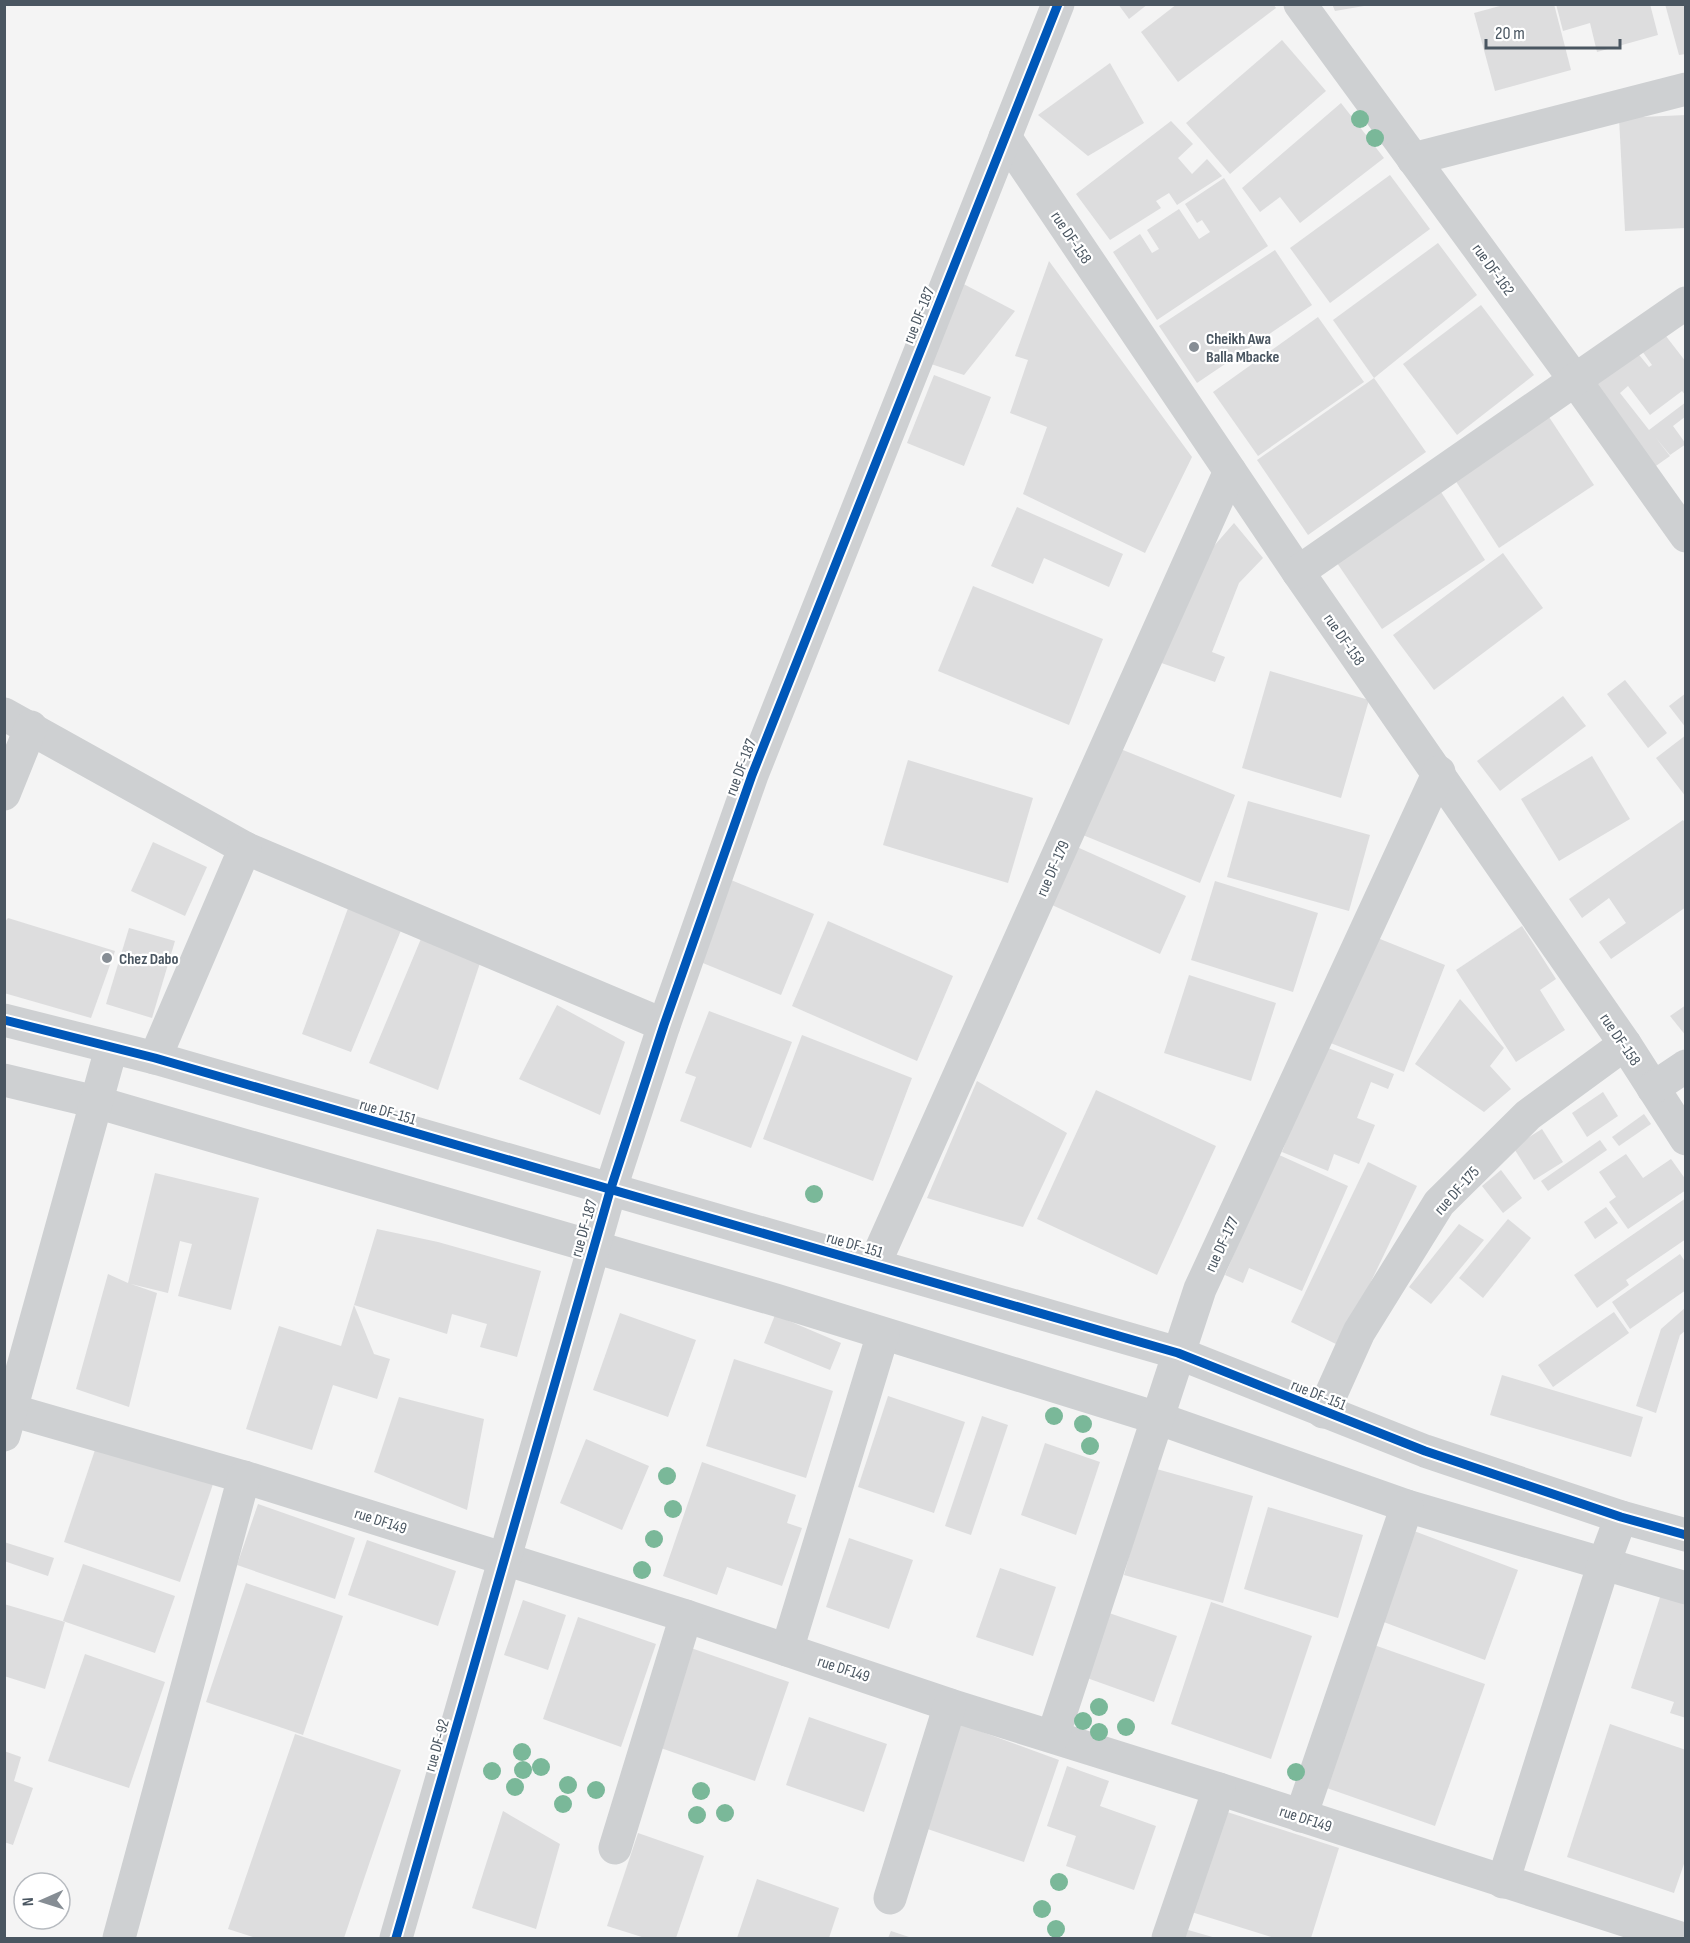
<svg xmlns="http://www.w3.org/2000/svg" width="1690" height="1943" font-family="'Sofia Sans Condensed',sans-serif">
	<style>
		.building { fill: #ddddde }
		.lines { fill: none; stroke-linecap: round; stroke-linejoin: round }
		.minor { stroke: #ced0d2; stroke-width: 33 }
		.cycleway-casing { stroke: #fff; stroke-width: 13 }
		.cycleway { stroke: #0057b8; stroke-width: 9 }
		.tree { fill: #7ab899 }
		.poi-dot { fill: #868d94; stroke: #fff; stroke-width: 2 }
		.labels { text-anchor: middle; stroke-width: 4.5; stroke-linejoin: round; paint-order: stroke }
		.street-label { font-size: 16px; fill: #4a5661; stroke: #fff }
		.poi-label { font-size: 16px; font-weight: bold; fill: #4a5661; stroke: #fff; text-anchor: start }
	</style>
	<rect width="100%" height="100%" fill="#f4f4f4"/>
	<g class="building">
		<path d="M1118 4H1148L1129 19Z"/>
		<path d="M1177 4H1273L1276 8 1178 82 1141 32Z"/>
		<path d="M1332 4H1364V6L1335 11Z"/>
		<path d="M1507 4H1554L1571 70 1495 91 1474 13Z"/>
		<path d="M1556 4H1650L1658 35 1597 52 1590 23 1563 31Z"/>
		<path d="M1665 4H1686V54L1679 55Z"/>
		<path d="M1282 40 1326 91 1230 174 1186 123Z"/>
		<path d="M1110 63 1144 123 1088 156 1038 115Z"/>
		<path d="M1341 103 1384 158 1300 223 1280 197 1260 212 1242 188Z"/>
		<path d="M1686 115V228L1625 231 1619 118Z"/>
		<path d="M1171 121 1193 144 1178 158 1192 174 1207 159 1222 176 1177 205 1169 193 1156 201 1161 208 1110 240 1076 194Z"/>
		<path d="M1390 175 1430 229 1330 303 1290 248Z"/>
		<path d="M1224 178 1268 246 1157 320 1113 252 1140 234 1152 253 1159 249 1147 230 1179 209 1199 239 1210 232 1202 220 1197 223 1185 204Z"/>
		<path d="M1438 243 1477 295 1374 378 1333 320Z"/>
		<path d="M1275 250 1312 305 1197 383 1159 326Z"/>
		<path d="M1049 261 1192 457 1145 553 1023 494 1047 427 1010 413 1028 360 1015 356Z"/>
		<path d="M954 279 1015 311 964 375 919 360Z"/>
		<path d="M1481 305 1534 375 1457 435 1403 364Z"/>
		<path d="M1318 317 1364 382 1258 456 1213 392Z"/>
		<path d="M1662 331 1686 362V396L1682 391 1650 415 1628 386 1620 393 1649 430 1686 402V416L1673 426 1686 444 1670 455 1656 438 1670 456 1653 468 1585 379 1631 345 1649 367 1652 365 1635 341Z"/>
		<path d="M934 375 991 397 964 466 907 443Z"/>
		<path d="M1374 378 1426 452 1308 535 1257 460Z"/>
		<path d="M1549 417 1594 485 1499 548 1455 480Z"/>
		<path d="M1441 492 1485 560 1382 629 1337 563Z"/>
		<path d="M1017 507 1123 554 1109 587 1044 558 1033 584 991 566Z"/>
		<path d="M1234 523 1263 558 1239 583 1212 652 1225 657 1215 682 1153 660 1181 584Z"/>
		<path d="M1503 553 1543 608 1434 690 1393 635Z"/>
		<path d="M973 586 1103 639 1069 725 938 671Z"/>
		<path d="M1270 671 1369 700 1341 798 1242 768Z"/>
		<path d="M1625 680 1667 733 1648 748 1607 694Z"/>
		<path d="M1686 693V728L1669 706Z"/>
		<path d="M1563 696 1586 726 1500 791 1477 761Z"/>
		<path d="M1686 735V797L1656 758Z"/>
		<path d="M1113 746 1235 795 1200 883 1078 833Z"/>
		<path d="M1592 756 1630 819 1559 861 1521 799Z"/>
		<path d="M908 760 1033 798 1008 883 883 845Z"/>
		<path d="M1248 801 1370 835 1349 911 1227 877Z"/>
		<path d="M1683 820 1686 824V907L1611 959 1599 942 1626 923 1609 898 1582 918 1569 899Z"/>
		<path d="M153 842 207 867 185 916 131 891Z"/>
		<path d="M1077 847 1186 896 1160 954 1052 905Z"/>
		<path d="M726 878 814 914 781 995 693 959Z"/>
		<path d="M1215 881 1318 913 1293 992 1191 960Z"/>
		<path d="M351 900 404 923 351 1052 302 1034Z"/>
		<path d="M8 918 115 951 91 1018 4 993V923Z"/>
		<path d="M828 921 953 976 917 1061 792 1006Z"/>
		<path d="M1522 926 1556 979 1540 990 1565 1030 1516 1062 1456 970Z"/>
		<path d="M129 928 175 941 152 1018 106 1004Z"/>
		<path d="M423 934 482 957 438 1090 369 1063Z"/>
		<path d="M1370 935 1445 965 1404 1072 1328 1042Z"/>
		<path d="M1189 975 1276 1003 1251 1081 1164 1053Z"/>
		<path d="M1460 999 1504 1048 1490 1066 1511 1089 1484 1112 1415 1064Z"/>
		<path d="M557 1005 625 1042 600 1115 519 1079Z"/>
		<path d="M1686 1005V1036L1670 1016Z"/>
		<path d="M709 1011 792 1042 751 1148 680 1121 696 1077 685 1073Z"/>
		<path d="M802 1035 912 1078 873 1181 763 1139Z"/>
		<path d="M1323 1046 1394 1074 1388 1089 1371 1082 1357 1118 1375 1125 1359 1164 1334 1154 1328 1171 1282 1152Z"/>
		<path d="M977 1081 1067 1133 1023 1227 927 1198Z"/>
		<path d="M1096 1090 1216 1146 1157 1275 1037 1219Z"/>
		<path d="M1603 1092 1618 1116 1587 1137 1572 1113Z"/>
		<path d="M1644 1114 1651 1124 1619 1146 1612 1137Z"/>
		<path d="M1542 1129 1563 1162 1534 1180 1513 1147Z"/>
		<path d="M1600 1140 1607 1150 1548 1191 1541 1181Z"/>
		<path d="M1277 1154 1348 1186 1302 1291 1249 1268 1243 1283 1225 1275Z"/>
		<path d="M1626 1154 1643 1178 1671 1159 1686 1180V1190L1628 1229 1609 1202 1616 1197 1599 1172Z"/>
		<path d="M1368 1162 1417 1186 1340 1346 1291 1322Z"/>
		<path d="M1501 1170 1522 1198 1503 1213 1482 1186Z"/>
		<path d="M155 1173 259 1198 231 1310 178 1296 192 1244 180 1241 168 1293 131 1284 157 1293 129 1407 76 1389 108 1274 128 1283Z"/>
		<path d="M1686 1198V1239L1626 1280 1629 1285 1597 1308 1574 1275Z"/>
		<path d="M1606 1207 1618 1223 1595 1239 1584 1222Z"/>
		<path d="M1508 1219 1531 1238 1483 1298 1459 1278Z"/>
		<path d="M1459 1224 1484 1240 1431 1304 1409 1287Z"/>
		<path d="M377 1229 438 1242 541 1271 517 1357 480 1347 487 1324 452 1314 447 1334 354 1305Z"/>
		<path d="M1680 1254 1686 1263V1290L1630 1329 1612 1302Z"/>
		<path d="M354 1305 374 1354 390 1359 377 1399 333 1385 312 1450 246 1429 279 1326 341 1346Z"/>
		<path d="M1686 1307V1330L1680 1335 1656 1413 1636 1406 1661 1329Z"/>
		<path d="M1614 1312 1629 1333 1553 1387 1538 1365Z"/>
		<path d="M620 1313 696 1340 668 1417 593 1390Z"/>
		<path d="M775 1315 841 1343 830 1370 764 1343Z"/>
		<path d="M734 1359 833 1391 806 1478 706 1446Z"/>
		<path d="M1502 1375 1643 1417 1631 1457 1490 1415Z"/>
		<path d="M888 1396 965 1422 934 1513 858 1487Z"/>
		<path d="M399 1397 484 1419 467 1510 374 1472Z"/>
		<path d="M982 1416 1008 1425 971 1535 945 1526Z"/>
		<path d="M586 1439 649 1466 622 1530 560 1503Z"/>
		<path d="M1045 1443 1100 1462 1076 1535 1021 1515Z"/>
		<path d="M97 1444 213 1484 180 1582 64 1542Z"/>
		<path d="M702 1462 796 1495 787 1523 802 1528 782 1586 727 1567 717 1595 663 1576Z"/>
		<path d="M1153 1468 1253 1496 1223 1603 1124 1575Z"/>
		<path d="M258 1504 355 1538 335 1599 237 1565Z"/>
		<path d="M1268 1507 1363 1535 1338 1618 1244 1589Z"/>
		<path d="M1414 1531 1518 1570 1485 1660 1381 1621Z"/>
		<path d="M849 1538 913 1560 889 1629 826 1607Z"/>
		<path d="M367 1540 456 1571 438 1626 348 1595Z"/>
		<path d="M4 1542 54 1558 48 1576 4 1561Z"/>
		<path d="M83 1564 175 1596 155 1653 63 1621Z"/>
		<path d="M1000 1568 1056 1587 1033 1656 976 1637Z"/>
		<path d="M246 1583 343 1616 303 1735 206 1702Z"/>
		<path d="M1661 1594 1686 1603V1718L1670 1713 1674 1702 1631 1688Z"/>
		<path d="M523 1600 566 1615 548 1670 504 1655Z"/>
		<path d="M1211 1602 1312 1636 1271 1759 1171 1724Z"/>
		<path d="M4 1604 65 1622 45 1689 4 1676Z"/>
		<path d="M1109 1613 1177 1636 1154 1702 1087 1678Z"/>
		<path d="M578 1617 656 1644 621 1747 543 1719Z"/>
		<path d="M1374 1645 1485 1684 1435 1826 1324 1787Z"/>
		<path d="M688 1647 789 1682 755 1781 655 1746Z"/>
		<path d="M85 1654 165 1682 129 1788 48 1761Z"/>
		<path d="M809 1717 887 1744 864 1812 786 1785Z"/>
		<path d="M952 1721 1059 1760 1024 1862 916 1825Z"/>
		<path d="M1610 1724 1686 1750V1858L1674 1893 1567 1857Z"/>
		<path d="M295 1734 401 1770 344 1938H256L228 1929Z"/>
		<path d="M4 1751 21 1757 14 1781 33 1788 13 1845 4 1842Z"/>
		<path d="M1067 1766 1109 1781 1100 1806 1156 1826 1134 1890 1066 1866 1076 1836 1047 1826Z"/>
		<path d="M1218 1809 1339 1848 1311 1938H1274L1185 1910Z"/>
		<path d="M503 1811 560 1844 536 1929 472 1908Z"/>
		<path d="M638 1833 704 1856 676 1938H645L607 1926Z"/>
		<path d="M757 1879 839 1908 829 1938H737Z"/>
		<path d="M1181 1928 1216 1938H1178Z"/>
		<path d="M891 1931 912 1938H888Z"/>
	</g>
	<g class="lines">
		<g class="minor">
			<path d="M1300 4 1575 380 1686 536"/>
			<path d="M1005 137 1298 572 1625 1044 1686 1139"/>
			<path d="M1413 159 1686 89"/>
			<path d="M1298 572 1686 303"/>
			<path d="M4 714 245 848 664 1025"/>
			<path d="M4 794 31 727"/>
			<path d="M4 1020 155 1058 1178 1353 1425 1451 1621 1517 1686 1535"/>
			<path d="M155 1058 245 848"/>
			<path d="M4 1080 96 1102 776 1300 1157 1418 1407 1506 1686 1588"/>
			<path d="M1653 1088 1686 1066"/>
			<path d="M874 1265 1230 471"/>
			<path d="M4 1408 244 1477 686 1616 950 1705 1219 1789 1680 1938"/>
			<path d="M1323 1412 1359 1332 1439 1203 1528 1115 1625 1044"/>
			<path d="M4 1435 111 1049"/>
			<path d="M787 1650 883 1334"/>
			<path d="M1053 1736 1200 1289 1439 772"/>
			<path d="M1301 1816 1407 1506"/>
			<path d="M615 1848 686 1616"/>
			<path d="M1503 1882 1604 1563 1621 1517"/>
			<path d="M890 1898 950 1705"/>
			<path d="M119 1938 244 1477"/>
			<path d="M396 1938 610 1191 664 1025 752 775 1058 4"/>
			<path d="M1168 1938 1219 1789"/>
		</g>
		<defs>
			<g id="cycleway">
				<path d="M4 1020 155 1058 1178 1353 1425 1451 1621 1517 1686 1535"/>
				<path d="M396 1938 610 1191 664 1025 752 775 1058 4"/>
			</g>
		</defs>
		<use href="#cycleway" class="cycleway-casing"/>
		<use href="#cycleway" class="cycleway"/>
	</g>
	<g class="tree">
		<circle cx="1360" cy="119" r="9"/>
		<circle cx="1375" cy="138" r="9"/>
		<circle cx="814" cy="1194" r="9"/>
		<circle cx="1054" cy="1416" r="9"/>
		<circle cx="1083" cy="1424" r="9"/>
		<circle cx="1090" cy="1446" r="9"/>
		<circle cx="667" cy="1476" r="9"/>
		<circle cx="673" cy="1509" r="9"/>
		<circle cx="654" cy="1539" r="9"/>
		<circle cx="642" cy="1570" r="9"/>
		<circle cx="1099" cy="1707" r="9"/>
		<circle cx="1083" cy="1721" r="9"/>
		<circle cx="1126" cy="1727" r="9"/>
		<circle cx="1099" cy="1732" r="9"/>
		<circle cx="522" cy="1752" r="9"/>
		<circle cx="541" cy="1767" r="9"/>
		<circle cx="523" cy="1770" r="9"/>
		<circle cx="492" cy="1771" r="9"/>
		<circle cx="1296" cy="1772" r="9"/>
		<circle cx="568" cy="1785" r="9"/>
		<circle cx="515" cy="1787" r="9"/>
		<circle cx="596" cy="1790" r="9"/>
		<circle cx="701" cy="1791" r="9"/>
		<circle cx="563" cy="1804" r="9"/>
		<circle cx="725" cy="1813" r="9"/>
		<circle cx="697" cy="1815" r="9"/>
		<circle cx="1059" cy="1882" r="9"/>
		<circle cx="1042" cy="1909" r="9"/>
		<circle cx="1056" cy="1929" r="9"/>
	</g>
	<g class="poi-dot">
		<circle cx="1194" cy="347" r="6"/>
		<circle cx="107" cy="958" r="6"/>
	</g>
	<g class="labels">
		<g class="street-label">
			<text transform="translate(1072 237) rotate(56)" y="6">rue DF-158</text>
			<text transform="translate(1494 269) rotate(54)" y="6">rue DF-162</text>
			<text transform="translate(918 315) rotate(-68)" y="6">rue DF-187</text>
			<text transform="translate(1345 639) rotate(55)" y="6">rue DF-158</text>
			<text transform="translate(740 767) rotate(-69)" y="6">rue DF-187</text>
			<text transform="translate(1052 868) rotate(-66)" y="6">rue DF-179</text>
			<text transform="translate(1621 1039) rotate(56)" y="6">rue DF-158</text>
			<text transform="translate(388 1111) rotate(16)" y="6">rue DF-151</text>
			<text transform="translate(1456 1190) rotate(-48)" y="6">rue DF-175</text>
			<text transform="translate(583 1228) rotate(-74)" y="6">rue DF-187</text>
			<text transform="translate(855 1244) rotate(16)" y="6">rue DF-151</text>
			<text transform="translate(1221 1244) rotate(-65)" y="6">rue DF-177</text>
			<text transform="translate(1319 1394) rotate(22)" y="6">rue DF-151</text>
			<text transform="translate(381 1520) rotate(18)" y="6">rue DF149</text>
			<text transform="translate(844 1668) rotate(18)" y="6">rue DF149</text>
			<text transform="translate(436 1745) rotate(-74)" y="6">rue DF-92</text>
			<text transform="translate(1306 1818) rotate(18)" y="6">rue DF149</text>
		</g>
		<g class="poi-label">
			<text x="1206" y="344">Cheikh Awa<tspan x="1206" dy="18">Balla Mbacke</tspan></text>
			<text x="119" y="964">Chez Dabo</text>
		</g>
	</g>
	<rect width="1690" height="1943" fill="none" stroke="#4a5661" stroke-width="12"/>
	<g transform="translate(42 1901) rotate(267)"><circle r="28" fill="#ffffff" stroke="#b7bbc0" stroke-width="1.5"/>
	<path d="M0-4.5L10 22L0 15L-10 22Z" fill="#868d94"/>
	<text y="-9" font-size="16" font-weight="bold" text-anchor="middle" fill="#4a5661">N</text>
	</g>
	<path d="M1486 39v9h134v-9" fill="none" stroke="#4a5661" stroke-width="3"/>
	<text x="1495" y="39" font-size="18" fill="#4a5661" stroke="#ffffff" stroke-width="4.5" paint-order="stroke">20 m</text>
</svg>
